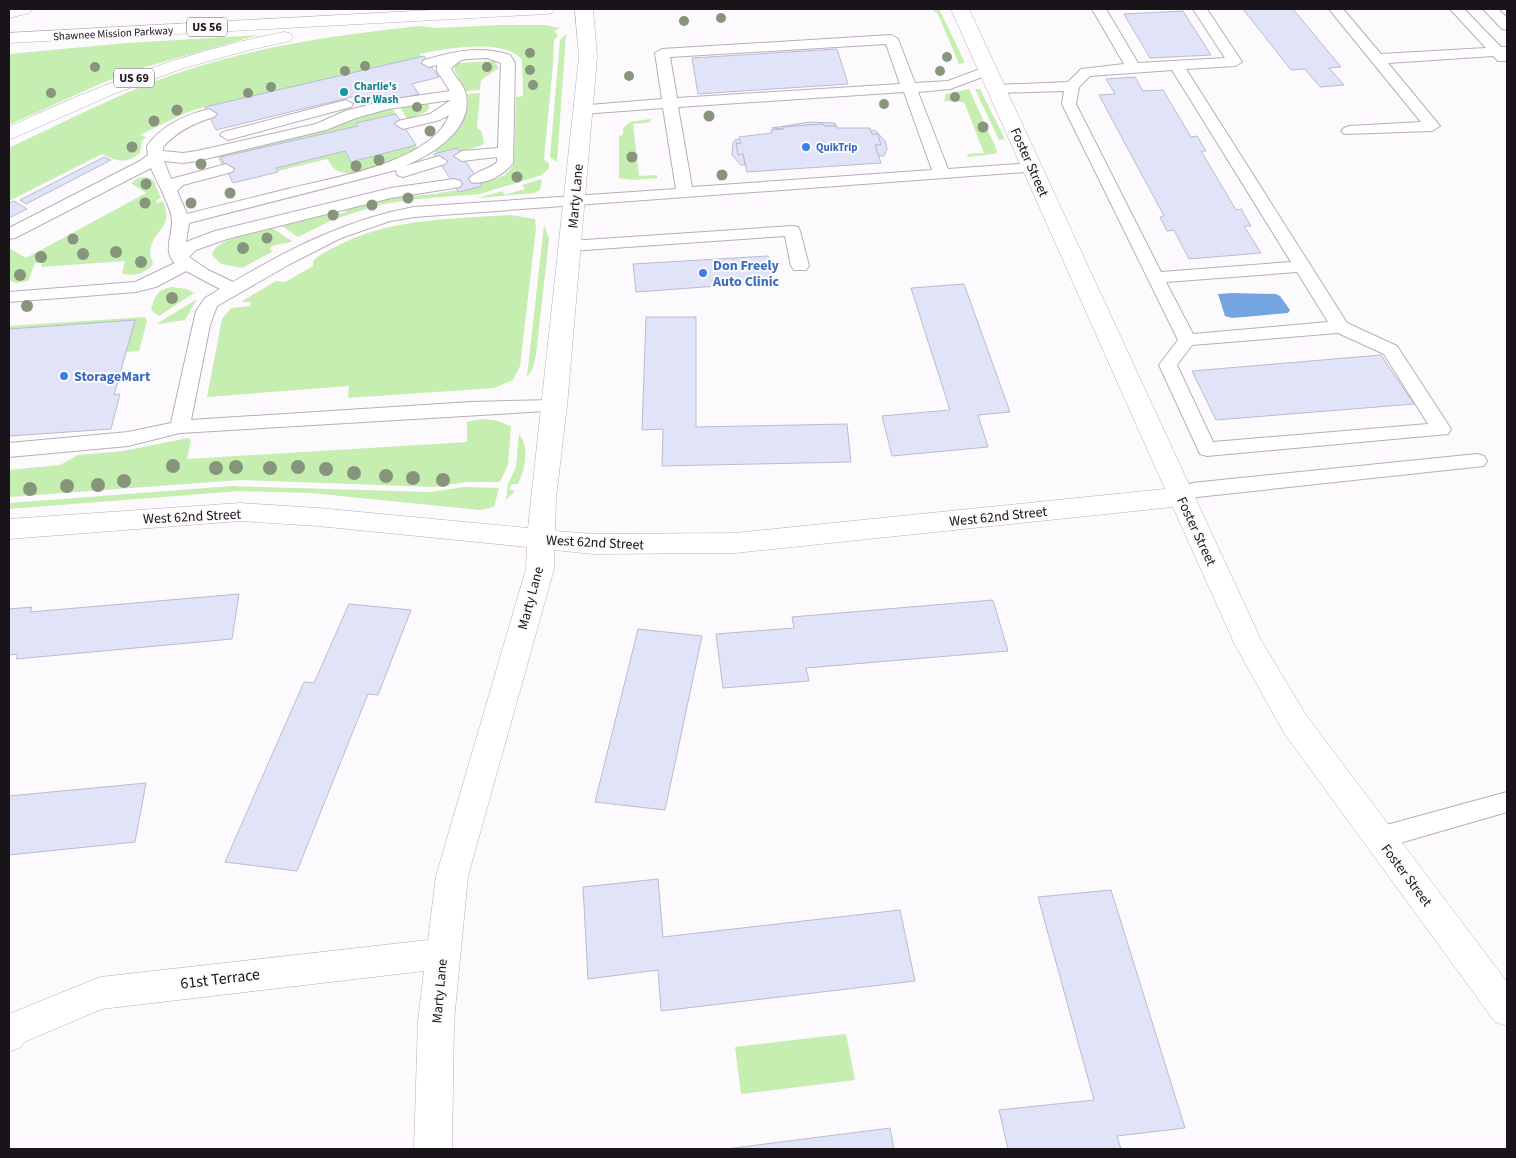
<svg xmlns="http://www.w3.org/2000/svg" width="1516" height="1158" font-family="'Source Sans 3',sans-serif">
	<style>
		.green { fill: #c5eeb0 }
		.water { fill: #73a6e1 }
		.building { fill: #e1e4f8; stroke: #b9bbd0 }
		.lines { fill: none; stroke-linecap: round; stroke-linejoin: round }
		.lane-casing { stroke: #bbacbc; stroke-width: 2 }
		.street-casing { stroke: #bbacbc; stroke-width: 1 }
		.highway-casing { stroke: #bbacbc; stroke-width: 1 }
		.lane { fill: #fff; fill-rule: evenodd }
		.street { fill: #fff; fill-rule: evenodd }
		.highway { fill: #fff; fill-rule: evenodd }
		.tree { fill: #87957d }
		.culture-dot { fill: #0f9aa8; stroke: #fdfafd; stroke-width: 2 }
		.shop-dot { fill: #3f7fe0; stroke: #fdfafd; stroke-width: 2 }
		.labels { text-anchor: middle; stroke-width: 4; stroke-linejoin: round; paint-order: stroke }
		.far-street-label { font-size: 11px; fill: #19141a; stroke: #fdfafd }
		.far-culture-label { font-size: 11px; font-weight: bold; fill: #0d838f; stroke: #fdfafd; text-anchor: start }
		.far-shop-label { font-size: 11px; font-weight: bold; fill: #366cbe; stroke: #fdfafd; text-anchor: start }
		.shield { fill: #fdfafd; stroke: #5d595e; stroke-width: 1 }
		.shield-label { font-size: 12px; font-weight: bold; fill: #19141a }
		.street-label { font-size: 14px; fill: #19141a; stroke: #fdfafd }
		.shop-label { font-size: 14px; font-weight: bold; fill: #366cbe; stroke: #fdfafd; text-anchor: start }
		.near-street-label { font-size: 16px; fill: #19141a; stroke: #fdfafd }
	</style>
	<rect width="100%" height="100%" fill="#fdfafd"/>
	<g class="green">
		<path d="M932 9H939L965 63 959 64 938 14Z"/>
		<path d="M498 25H545L560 28 554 31 558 35 554 40 553 65 544 159 549 164V168L542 175 480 194 417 199 378 205 332 220 298 237 282 226 338 211 340 214 346 212 345 209 392 198 434 194 457 190 459 192 481 186 480 183C493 180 509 177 514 163L516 97 523 96 522 60C506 38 446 48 420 54L421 57 197 109 183 114 140 135 146 137 142 141 140 153C125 164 118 162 102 154L9 201V148C53 127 97 105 143 86 231 50 326 36 420 26L437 28Z"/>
		<path d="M566 34 557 162 550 157 560 40Z"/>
		<path d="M259 35 142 68 102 83 9 125V54L126 43Z"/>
		<path d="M494 61 499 68 481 80 480 90 466 91 455 72 454 66 457 63Z"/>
		<path d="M969 89 996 148 997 153 993 154 968 157 967 154 984 153 964 102 944 101 946 94Z"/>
		<path d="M975 89H980L1005 139 999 140Z"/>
		<path d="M480 93 477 128 482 132 484 144C474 149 442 157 432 151 451 140 473 118 467 94Z"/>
		<path d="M427 103 430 107 426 112 407 119 400 107Z"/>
		<path d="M392 108 396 114 357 123 358 126 221 157 224 163 221 164 217 156Z"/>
		<path d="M650 119 651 122 633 124 639 176 657 175V178L633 180 619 178V136L623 135V128L630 122Z"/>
		<path d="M416 145 417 148C399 157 357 180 338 171 333 169 330 163 327 159L278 171 276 168 345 151 351 161Z"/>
		<path d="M147 177 154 181 161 198 156 200 157 203 163 201C175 228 152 230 150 252 150 256 152 260 153 264 146 273 132 278 122 273L125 261 41 267 42 263H35L28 281 16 283 9 280V248L26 258 146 193 131 183 138 178Z"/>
		<path d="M542 179 540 190 534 193 478 198 502 191 505 195 525 189 522 185Z"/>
		<path d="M510 215 535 219 536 229 520 366 513 380 494 388 348 398 349 386 207 397 222 319 231 308 250 306 251 302H243L242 301 276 281 285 282 313 266V261C321 253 333 248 343 243 395 218 453 219 510 215Z"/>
		<path d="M544 225 549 239 536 355 532 370 527 377Z"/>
		<path d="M272 228 292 241C285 245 277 242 270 248L272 252 242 268 221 264 212 255C215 238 256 233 272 228Z"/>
		<path d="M172 287 187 289 194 293 159 316 151 310C155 296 157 289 172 287Z"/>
		<path d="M197 299 185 320 158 324V323Z"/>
		<path d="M145 317 147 321 139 351 126 352 134 320 9 329V326Z"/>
		<path d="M481 419 495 420 511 426 508 465 500 482H467L434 487 240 480 9 497V470L60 465 78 455 123 451 188 438 191 440 187 459 467 442V422Z"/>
		<path d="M519 434C530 447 525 470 518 484H512L509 489 515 491 506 500 508 484 516 467Z"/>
		<path d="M232 486 430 492 464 487 499 488 494 507 480 510 311 493 239 491 9 509V503Z"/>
		<path d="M846 1034 855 1080 741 1094 735 1047Z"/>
	</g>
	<path class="water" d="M1232 293 1276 294 1280 296 1290 310 1288 313 1232 318 1225 316 1218 294Z"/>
	<g class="building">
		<path d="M1243 9H1293L1341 67 1329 68 1344 85 1320 87 1305 69 1291 70Z"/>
		<path d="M1183 11 1211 55 1150 58 1124 14Z"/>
		<path d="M837 49 848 84 698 94 692 58Z"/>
		<path d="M424 56 439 77 412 84 419 94 363 108 356 96 216 130 205 107Z"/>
		<path d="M1135 77 1143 91 1163 90 1191 137 1197 136 1206 151H1201L1236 210 1241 209 1251 226H1244L1261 253 1189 259 1174 230 1167 231 1160 217 1164 216 1099 95 1115 94 1106 79Z"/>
		<path d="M396 114 416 145 351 162 345 151 276 168 278 172 233 183 221 157 358 126 356 123Z"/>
		<path d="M810 122 835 123 836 126H824L823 124 783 127 784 129 772 128Z"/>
		<path d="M823 124 824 126H837V128H870L872 134H878L881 145H875L881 163 747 172 743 154 738 155 736 143H741L739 137 772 133 771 130 784 129 783 127Z"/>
		<path d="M875 130 885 141 887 149 884 156H879L875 145H881L878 134H872L871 131Z"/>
		<path d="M740 139 741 143H736L738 155 743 154 745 165H741L732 155 733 143 735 140Z"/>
		<path d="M457 148 482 186 459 192 434 154Z"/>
		<path d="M104 157 111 160 26 204 20 200Z"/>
		<path d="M14 201 27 209 9 218V203Z"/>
		<path d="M768 256 773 282 636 292 633 264Z"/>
		<path d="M964 284 1010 412 978 415 988 447 892 456 882 416 950 410 911 288Z"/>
		<path d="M646 317H696V427L847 424 851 462 662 466 663 429 642 430Z"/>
		<path d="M135 320 114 395 120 394 111 429 9 436V329Z"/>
		<path d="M1381 355 1414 404 1216 420 1192 371Z"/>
		<path d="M239 594 232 639 16 659 18 654 9 655V609L32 607 30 612Z"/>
		<path d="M993 600 1008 651 806 668 809 681 723 688 716 634 794 628 792 617Z"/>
		<path d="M349 604 411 610 378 695 368 694 297 871 225 862 304 682 314 683Z"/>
		<path d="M638 629 702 636 665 810 595 802Z"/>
		<path d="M146 783 135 842 9 855V796Z"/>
		<path d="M658 879 663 937 900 910 915 981 661 1011 658 970 588 979 583 887Z"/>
		<path d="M1111 890 1185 1128 1117 1136 1121 1149H1008L999 1110 1094 1100 1038 897Z"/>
		<path d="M890 1128 894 1149H726Z"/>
	</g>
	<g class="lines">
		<defs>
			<g id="lane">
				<path d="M1092 9H1106L1138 63 1225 58 1193 9H1207L1242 62 1235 66 1186 69 1347 323 1397 346 1451 429 1448 434 1207 456 1200 454 1159 365 1178 340 1062 104 1064 91 997 93 990 89 997 85 1068 82 1081 69 1124 64ZM1172 70 1291 262 1161 272 1076 104 1079 87 1090 76ZM1297 272 1328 322 1193 334 1166 282ZM1338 333 1384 354 1428 424 1213 442 1177 365 1192 345Z"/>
				<path d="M1329 9H1343L1381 54 1486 48 1450 9H1464L1501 47H1507V61H1498L1493 56 1388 63 1440 126 1432 131 1344 134 1341 131 1344 128 1349 126 1421 122Z"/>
				<path d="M1483 9H1498L1507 18V30L1502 29Z"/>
				<path d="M891 35 898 39 915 83 948 81 988 66 995 70 993 73 950 89 918 92 948 169 1033 163 1041 168 1039 171 414 217 390 221 341 238 290 264 217 306 210 325 191 420 471 402 555 400 562 402 564 406 562 410 180 433 128 446 9 457V443L128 432 171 423 196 311 205 298 220 289 186 271 156 287 136 292 9 302V292L135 282 175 263C163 253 172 236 172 222 173 210 156 180 151 168L15 238 9 239V228L140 161 148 155 147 146C162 125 185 115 209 109L217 114 214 117C194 123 177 131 163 147V151L183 153 197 151 316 124 345 111 388 100 450 91 437 71V65L429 67 422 63 424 60C453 52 480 45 510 55L515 63 513 163C505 174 485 186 471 182L469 179C476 170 489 170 497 162V157L462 161 454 156 462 151 498 148 501 63 487 58 467 59 461 60 451 68C454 76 462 83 465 91 476 128 433 154 405 166L439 156 447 161 445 164 403 177 397 175 396 170 189 223 186 242 215 231 391 188 454 179 460 181 462 184 460 187 391 198 227 239 196 250 189 257 208 270 233 282C291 248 348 219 414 207L676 189 663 108 582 114 574 109 577 106 662 99 655 53 662 49ZM886 44 900 84 677 98 670 57ZM904 92 932 170 692 187 678 107ZM451 100 430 114 398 121 395 124 403 129 440 120 449 115C432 162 333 178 291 188 256 197 221 205 187 214L177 191 183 185 232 172 234 169 226 164 171 179 164 161 183 163 197 161 326 130 356 118 388 109Z"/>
				<path d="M346 100 353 104 351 107 228 140 220 135 223 132Z"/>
				<path d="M792 226 798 227 800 231 809 266 806 270H794L791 266 785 236 570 251 564 250 562 246 564 242 570 241Z"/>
				<path d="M1477 454 1484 456 1487 461 1484 466 1197 497 1181 504 1174 502 1171 497 1174 492 1192 483Z"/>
				<path d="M1507 792V812L1379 849 1370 846 1367 838 1370 830 1379 827Z"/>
			</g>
			<path id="street" d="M575 9H593L597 57 567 406 556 498 555 531 593 534 735 533 1165 489 951 9H969L1261 640 1306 715 1507 982V1026L1495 1022 1284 733 1234 643 1173 507 735 553 593 554 554 550V569L468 876 454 1021 452 1149H414L418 1021 424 971 102 1009 24 1042 21 1047 9 1052V1014L100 977 428 940 436 876 526 569 527 547 318 526 240 521 9 539V519L240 503 318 508 528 528 579 57Z"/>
			<g id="highway">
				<path d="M9 9H32L29 13 9 18Z"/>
				<path d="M451 9H555L552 13 546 14 9 43V33Z"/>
				<path d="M284 32 290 33 293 37 290 41 249 50 184 68 116 93 9 140V127C98 85 187 51 284 32Z"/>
			</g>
		</defs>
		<use href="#lane" class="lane-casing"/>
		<use href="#street" class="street-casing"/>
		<use href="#highway" class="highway-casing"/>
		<use href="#lane" class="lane"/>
		<use href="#street" class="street"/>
		<use href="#highway" class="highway"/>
	</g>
	<g class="tree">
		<circle cx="721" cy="18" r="5"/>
		<circle cx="684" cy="21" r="5"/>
		<circle cx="530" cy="53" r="5"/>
		<circle cx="947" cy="57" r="5"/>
		<circle cx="365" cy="66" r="5"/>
		<circle cx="95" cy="67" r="5"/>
		<circle cx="487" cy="67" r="5"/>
		<circle cx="530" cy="70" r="5"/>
		<circle cx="345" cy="71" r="5"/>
		<circle cx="940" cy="71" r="5"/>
		<circle cx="629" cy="76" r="5"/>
		<circle cx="533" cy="85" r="5"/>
		<circle cx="271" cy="87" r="5"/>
		<circle cx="51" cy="93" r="5"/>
		<circle cx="248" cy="93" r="5"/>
		<circle cx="955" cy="97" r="5"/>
		<circle cx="884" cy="104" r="5"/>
		<circle cx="417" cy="107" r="5"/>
		<circle cx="177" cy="110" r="5.5"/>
		<circle cx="709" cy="116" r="5.5"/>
		<circle cx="154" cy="121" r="5.5"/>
		<circle cx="983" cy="127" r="5.5"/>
		<circle cx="430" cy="131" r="5.5"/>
		<circle cx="132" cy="147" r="5.5"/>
		<circle cx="632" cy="157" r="5.5"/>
		<circle cx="379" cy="160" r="5.5"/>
		<circle cx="201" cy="164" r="5.5"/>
		<circle cx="356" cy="166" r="5.5"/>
		<circle cx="722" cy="175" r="5.5"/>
		<circle cx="517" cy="177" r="5.5"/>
		<circle cx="146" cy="184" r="5.5"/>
		<circle cx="230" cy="193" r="5.5"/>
		<circle cx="408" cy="198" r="5.5"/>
		<circle cx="145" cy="203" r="5.5"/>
		<circle cx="191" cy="203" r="5.5"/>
		<circle cx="372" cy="205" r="5.5"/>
		<circle cx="333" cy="215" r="5.5"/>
		<circle cx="267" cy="238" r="5.5"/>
		<circle cx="73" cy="239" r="5.5"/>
		<circle cx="243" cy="248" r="6"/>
		<circle cx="116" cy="252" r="6"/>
		<circle cx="83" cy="254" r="6"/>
		<circle cx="41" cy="257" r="6"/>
		<circle cx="141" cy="262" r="6"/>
		<circle cx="20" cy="275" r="6"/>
		<circle cx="172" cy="298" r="6"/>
		<circle cx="27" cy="306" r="6"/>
		<circle cx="173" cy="466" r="7"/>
		<circle cx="236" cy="467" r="7"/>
		<circle cx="298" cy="467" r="7"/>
		<circle cx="216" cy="468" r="7"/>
		<circle cx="270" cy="468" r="7"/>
		<circle cx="326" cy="469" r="7"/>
		<circle cx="354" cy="473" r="7"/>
		<circle cx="386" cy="476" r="7"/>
		<circle cx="413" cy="478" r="7"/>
		<circle cx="443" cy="480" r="7"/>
		<circle cx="124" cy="481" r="7"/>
		<circle cx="98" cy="485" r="7"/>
		<circle cx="67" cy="486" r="7"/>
		<circle cx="30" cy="489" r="7"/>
	</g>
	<circle class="culture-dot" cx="344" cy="92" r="5"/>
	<g class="shop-dot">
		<circle cx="806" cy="147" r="5"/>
		<circle cx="703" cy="273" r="5"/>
		<circle cx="64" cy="376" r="5"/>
	</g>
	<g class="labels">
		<g class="far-street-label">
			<text transform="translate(113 33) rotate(-3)" y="4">Shawnee Mission Parkway</text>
		</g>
		<g class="far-culture-label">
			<text x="354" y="90">Charlie's<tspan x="354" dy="13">Car Wash</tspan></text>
		</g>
		<g class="far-shop-label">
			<text x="816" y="151">QuikTrip</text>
		</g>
		<g class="shield">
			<rect x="187" y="17.5" width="40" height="19" rx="4"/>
			<rect x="114" y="68.5" width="40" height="19" rx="4"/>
		</g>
		<g class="shield-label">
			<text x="207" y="31">US 56</text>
			<text x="134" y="82">US 69</text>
		</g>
		<g class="street-label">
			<text transform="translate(1030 162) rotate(66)" y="5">Foster Street</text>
			<text transform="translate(575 196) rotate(-85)" y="5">Marty Lane</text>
			<text transform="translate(192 516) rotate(-3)" y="5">West 62nd Street</text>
			<text transform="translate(998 516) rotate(-6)" y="5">West 62nd Street</text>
			<text transform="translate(1197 531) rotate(65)" y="5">Foster Street</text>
			<text transform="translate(595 542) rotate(3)" y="5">West 62nd Street</text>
			<text transform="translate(530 598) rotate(-75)" y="5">Marty Lane</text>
			<text transform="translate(1407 875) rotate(53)" y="5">Foster Street</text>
			<text transform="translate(439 991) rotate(-85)" y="5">Marty Lane</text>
		</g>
		<g class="shop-label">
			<text x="713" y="270">Don Freely<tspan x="713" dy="16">Auto Clinic</tspan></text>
			<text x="74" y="381">StorageMart</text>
		</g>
		<g class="near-street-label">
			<text transform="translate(220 978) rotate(-7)" y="6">61st Terrace</text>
		</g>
	</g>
	<rect width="1516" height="1158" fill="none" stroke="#19141a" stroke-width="20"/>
</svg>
